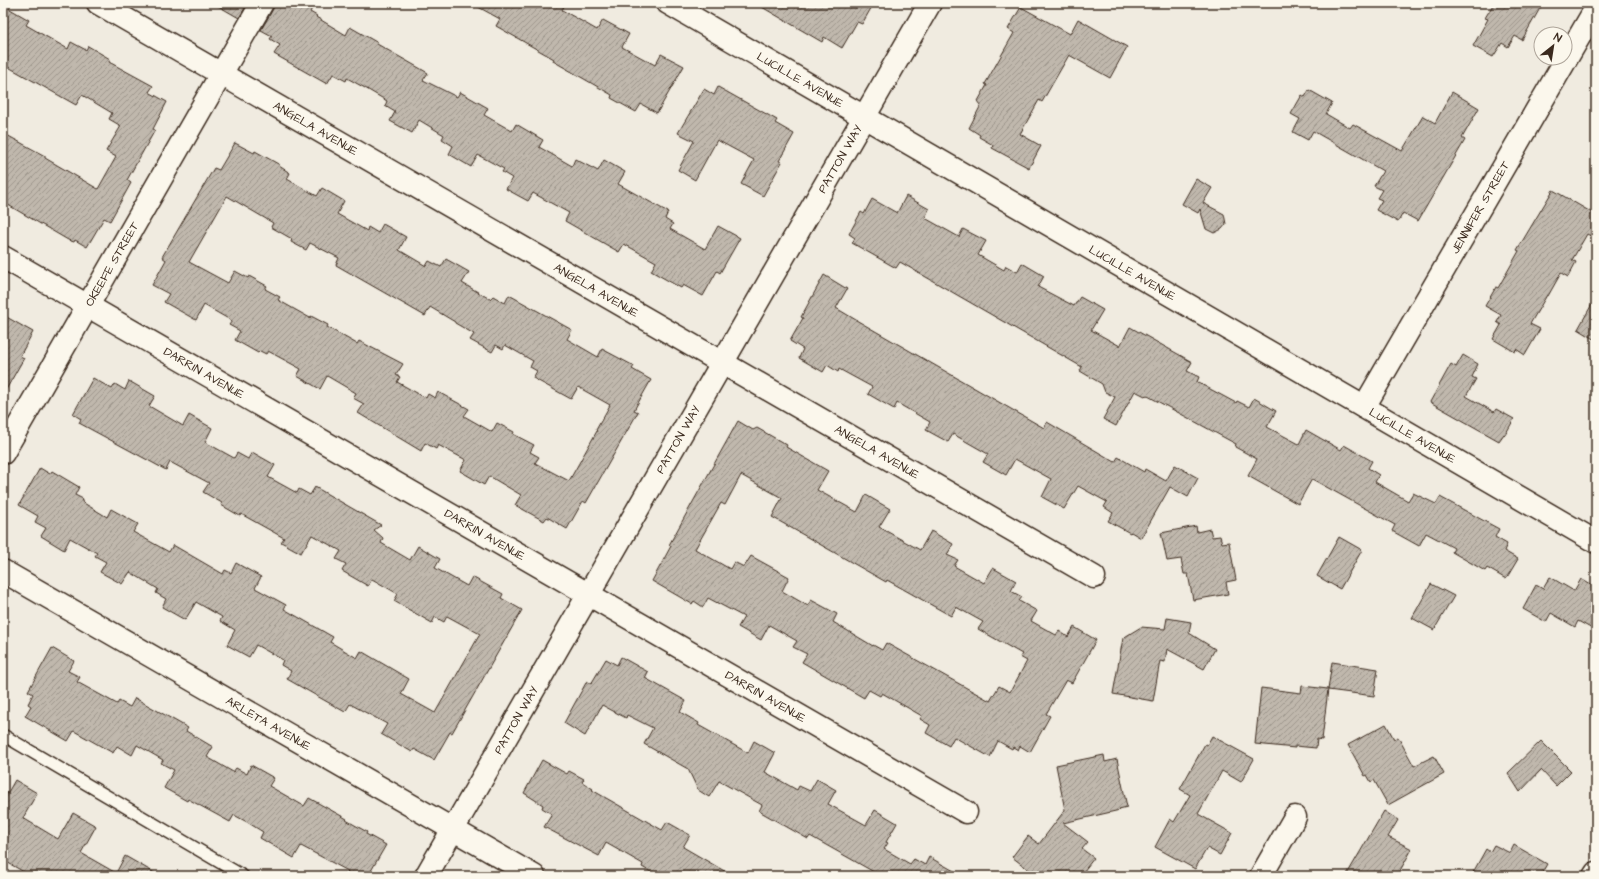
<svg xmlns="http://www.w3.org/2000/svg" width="1599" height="879" font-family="'Architects Daughter',sans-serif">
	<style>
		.building { fill: url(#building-hatch); stroke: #3b2a1e; fill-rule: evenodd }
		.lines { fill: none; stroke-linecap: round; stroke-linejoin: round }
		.lane-casing { stroke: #3b2a1e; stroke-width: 14 }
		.street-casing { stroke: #3b2a1e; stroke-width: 25 }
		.secondary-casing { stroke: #3b2a1e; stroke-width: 25 }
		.lane { stroke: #fbf7ec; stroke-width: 11 }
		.street { stroke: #fbf7ec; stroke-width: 22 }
		.secondary { stroke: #fbf7ec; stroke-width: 22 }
		.labels { text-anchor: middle; stroke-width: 3; stroke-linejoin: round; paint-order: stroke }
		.street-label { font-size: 12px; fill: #3b2a1e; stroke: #fbf7ec }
	</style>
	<defs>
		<pattern id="building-hatch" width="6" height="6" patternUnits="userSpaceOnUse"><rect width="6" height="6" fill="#c0b8ad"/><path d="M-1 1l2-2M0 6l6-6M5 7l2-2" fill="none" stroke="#9d968c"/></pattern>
	</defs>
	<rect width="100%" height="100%" fill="#f0ebe0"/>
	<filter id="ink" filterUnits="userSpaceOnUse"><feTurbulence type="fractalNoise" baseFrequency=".025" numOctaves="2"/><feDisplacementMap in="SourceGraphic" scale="8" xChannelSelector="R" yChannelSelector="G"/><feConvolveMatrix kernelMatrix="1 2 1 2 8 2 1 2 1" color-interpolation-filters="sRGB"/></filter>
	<g filter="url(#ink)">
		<g class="building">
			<path d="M213 3H248L239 18Z"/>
			<path d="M274 3H315L310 12 317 16 316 17 346 35 350 27 378 43 377 44 428 73 423 80 457 97 460 92 488 108 484 115 512 131 516 124 543 140 539 147 572 166 575 159 598 171 604 160 625 172 618 184 668 212 665 219 673 224 670 229 705 249 718 226 740 238 720 273 717 271 703 296 683 285 681 288 651 271 656 262 624 244 619 252 565 221 569 213 533 193 528 201 506 189 512 178 502 172 504 169 478 155 471 167 449 154 453 146 442 139 444 135 419 120 412 133 390 121 395 112 385 106 387 101 365 88 347 78 346 81 333 74 327 84 274 54 280 45 270 39 272 36 261 30 273 9Z"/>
			<path d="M471 3H566L562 10 597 30 603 20 629 34 622 47 655 65 661 54 684 66 657 113 641 104 636 112 611 98 612 95 553 61 554 59 496 26 500 19Z"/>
			<path d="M755 3H874L862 24 857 22 842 48 824 37 822 42Z"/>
			<path d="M1494 3H1543L1522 40 1515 36 1508 47 1502 43 1493 57 1473 46 1488 19 1485 18Z"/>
			<path d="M3 5 29 20 26 25 68 49 71 42 86 50 88 46 110 59 109 62 153 86 149 92 167 102 153 129 155 130 127 180 131 183 110 221 104 218 87 247 75 240 74 242 68 240 3 202V133L45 156V158L98 189 116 157 106 151 121 126 109 119 112 113 82 95 76 105 3 64Z"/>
			<path d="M1021 7 1070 34 1078 19 1127 47 1110 78 1069 55 1042 102 1039 100 1020 134 1041 146 1029 168 992 148 993 145 979 137 980 135 969 128 981 105 978 101 987 85 985 84 1014 33 1008 29Z"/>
			<path d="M718 87 777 120 775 123 794 134 779 161 782 162 763 196 741 184 754 160 717 140 695 180 678 170 694 141 678 133 704 89 714 95Z"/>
			<path d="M1309 90 1332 103 1326 114 1350 128 1353 124 1402 151 1423 116 1435 123 1452 92 1479 108 1462 138 1465 140 1418 221 1403 213 1398 222 1376 210 1382 200 1377 198 1382 190 1374 186 1383 171 1313 131 1308 140 1293 132 1300 119 1291 114 1302 95 1305 97Z"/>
			<path d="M235 143 254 153 255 151 280 165 279 166 290 173 287 179 317 196 322 188 344 201 337 214 367 231 368 227 378 233 383 224 406 237 399 250 426 266 429 261 441 267 446 259 469 272 462 283 490 299 493 296 505 303 509 295 572 330 567 339 598 357 602 349 634 366 632 369 651 380 634 410 638 412 586 503 583 501 567 529 547 517 544 521 515 505 521 495 489 476 484 485 460 471 466 460 438 445 436 449 425 443 421 451 358 413 364 404 353 398 356 393 327 376 320 389 297 376 301 369 268 351 266 354 260 351 258 353 235 340 240 331 229 325 232 321 204 305 196 320 164 302 169 294 152 285 166 260 162 257 214 168 219 170ZM227 196 273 223 271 227 292 239 291 242 306 250 310 243 339 258 336 265 425 316 430 307 455 322V323L474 334 470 340 492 352 496 345 503 349 505 345 533 361 530 367 537 371 533 378 571 399 578 387 610 405 596 430 597 431 569 481 535 463 539 457 530 452 534 445 513 434 514 432 497 423 492 432 464 416 469 409 438 392 435 398 428 394 426 398 397 382 400 377 396 375 403 364 359 341 357 344 327 327 328 325 311 316 310 318 278 300 280 297 265 289 267 286 249 276 248 278 235 271 228 283 189 262Z"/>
			<path d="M1196 179 1212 188 1203 203 1224 214 1226 224 1222 229 1214 233 1206 229 1200 209 1198 213 1182 204Z"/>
			<path d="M1553 190 1596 215V239L1587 234 1572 260 1576 262 1568 277 1561 273 1548 296 1547 295 1530 324 1540 329 1525 355 1516 349 1515 352 1493 339 1501 325 1497 322 1501 315 1485 306 1496 287 1498 288 1519 251 1517 250Z"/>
			<path d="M906 196 929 209 925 218 959 237 963 229 986 241 978 255 1004 270 1006 266 1017 272 1022 263 1044 276 1038 287 1074 306 1080 297 1103 310 1091 330 1120 346 1130 327 1192 362 1187 371 1199 377 1197 382 1236 403 1237 401 1249 407 1254 398 1276 411 1267 427 1299 444 1306 430 1341 450 1344 445 1372 461 1368 468 1379 475 1375 482 1408 501 1413 493 1436 504 1440 497 1499 529 1495 537 1507 544 1504 551 1518 559 1506 579 1487 568 1485 571 1452 552 1454 548 1426 533 1419 546 1392 531 1395 525 1312 479 1298 504 1248 476 1257 459 1235 447 1236 444 1146 395 1145 396 1135 391 1116 426 1103 419 1115 397 1105 392 1102 384 1080 371 1082 367 900 262 896 268 852 243 855 238 849 234 861 212 864 214 872 199 897 213Z"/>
			<path d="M824 275 847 289 836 308 856 320 1044 428 1047 422 1115 462 1118 457 1144 472 1145 469 1166 481 1175 465 1198 478 1188 497 1170 487 1141 538 1131 532 1130 533 1108 521 1113 513 1104 507 1107 502 1078 486 1064 509 1042 497 1051 479 1015 459 1006 475 983 462 988 454 953 434 948 442 926 430 930 422 897 403 894 409 868 394 872 387 839 369 838 372 827 365 823 372 799 358 803 349 790 341 803 318 801 317Z"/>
			<path d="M1596 297V340L1578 329Z"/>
			<path d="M3 315 33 332 20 356 24 358 3 395Z"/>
			<path d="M1463 355 1478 364 1472 377 1476 379 1466 396 1494 412 1496 409 1514 419 1505 435 1504 434 1499 441 1430 402 1451 364 1456 367Z"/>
			<path d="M93 378 112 389 115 384 125 390 129 381 155 396 149 406 183 426 189 415 212 428 205 442 234 458 237 453 248 459 252 452 275 465 268 477 297 493 299 489 310 495 315 487 381 525 374 530 383 538 381 543 410 560 418 546 440 559 435 568 467 586 472 577 503 594 501 598 522 610 452 733 450 732 434 760 414 749 412 752 381 734 387 724 350 704 345 712 287 679 291 671 281 665 283 660 256 645 249 657 227 645 235 630 220 621 222 617 196 602 185 620 162 607 166 599 156 593 158 589 130 572 122 584 100 572 106 562 95 556 97 553 70 538 64 550 41 536 46 528 35 522 38 516 19 505 40 468 50 474 52 471 79 487 75 495 83 499 82 502 107 517 111 509 138 524 133 532 169 552 173 545 223 574 225 570 231 573 236 563 261 577 255 588 286 605 284 609 333 637 330 642 357 658 361 651 409 679 401 694 435 713 480 634 447 616 444 622 435 617 432 623 394 601 398 594 372 579 368 586 342 571 346 564 336 559 341 551 312 535 301 553 281 542 284 538 241 514 240 516 221 505 222 503 203 492 209 483 170 462 166 470 79 423 81 419 73 414Z"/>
			<path d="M738 421 753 430 757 428 787 445 786 447 828 471 817 490 857 512 866 495 890 509 879 527 920 550 931 531 953 544 947 555 958 560 954 566 984 583 993 568 1016 581 1011 591 1022 597 1019 601 1037 611 1031 621 1056 635 1059 631 1068 637 1074 627 1096 640 1072 683 1066 680 1046 714 1050 716 1030 752 1020 746 1018 750 1013 747 1012 749 998 741 990 757 954 737 949 746 926 733 930 725 920 719 922 716 882 693 880 696 869 690 864 698 802 662 807 654 793 647 797 641 769 625 761 640 738 627 744 617 708 598 703 607 694 601 692 604 652 581 671 546 669 545ZM741 475 782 498 772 517 886 582 887 580 951 616 956 607 983 622 978 629 1022 654 1020 657 1027 661 1010 692 999 686 990 701 886 643 882 650 873 645V646L833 622 837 614 811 600 808 606 782 591 789 577 751 556 744 567 734 562 730 569 695 549 721 503 725 505Z"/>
			<path d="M1196 526 1197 532 1210 529 1212 537 1220 536 1222 543 1229 542 1236 580 1226 582 1228 594 1193 600 1188 574H1184L1181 559 1167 561 1161 533Z"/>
			<path d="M1339 537 1362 550 1340 589 1317 576Z"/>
			<path d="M1550 577 1574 591 1581 579 1596 588V631L1578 621 1575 627 1551 613 1546 622 1523 609 1536 585 1543 589Z"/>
			<path d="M1431 584 1454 596 1434 630 1412 618Z"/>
			<path d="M1167 618 1191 622 1189 633 1215 649 1204 669 1167 649 1165 662 1160 661 1153 701 1113 694 1123 638 1141 627 1165 629Z"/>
			<path d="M52 648 74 661 68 671 80 677 77 682 117 704 119 701 130 707 135 698 188 728 186 731 213 747 207 757 233 772 236 768 247 774 251 765 274 778 269 786 304 806 309 798 347 819 346 820 367 832 366 834 386 845 368 876H345L348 871 301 846 294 858 260 838 263 832 247 822 234 815 230 822 188 799 187 801 164 788 174 770 161 763 163 760 137 745 132 755 117 746 113 753 74 731 68 741 25 716 31 706 28 704 33 694 28 691Z"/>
			<path d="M621 657 648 672 645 678 686 701 680 712 699 723 698 725 748 753 754 741 775 753 765 772 797 790 799 786 810 791 817 779 836 790 828 804 866 825 875 810 897 823 886 842 888 843 884 849 910 864 914 859 925 865 929 857 963 876H881L810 836 808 839 759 811 762 805 719 781 709 797 698 790 688 769 644 744 653 728 627 715 626 718 602 705 585 736 564 723 587 681 591 684 606 659 617 665Z"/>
			<path d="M1332 662 1378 669 1374 696 1328 690Z"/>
			<path d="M1302 686 1328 689 1322 740 1317 739 1316 748 1295 746V748L1255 744 1261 688 1301 693Z"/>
			<path d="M1386 724 1394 739 1398 737 1414 766 1434 756 1444 774 1388 805 1374 780 1371 782 1367 775 1365 776 1348 745Z"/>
			<path d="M1212 736 1254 759 1241 782 1222 771 1198 814 1232 833 1220 855 1207 848 1195 869 1155 847 1170 819 1174 822 1190 795 1180 789 1205 744 1207 745Z"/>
			<path d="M1541 741 1571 771 1556 786 1541 770 1520 792 1508 773Z"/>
			<path d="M1104 755 1105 762 1117 759 1127 807 1119 809 1120 810 1063 823 1088 842 1082 849 1094 858 1080 876H1037L1012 857 1028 836 1039 844 1065 810 1056 765Z"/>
			<path d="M542 760 567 774 569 771 584 779 582 782 593 789 592 790 662 830 667 822 690 835 683 847 733 876H658L642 867 643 864 606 843 599 856 544 827 552 814 542 808 543 805 524 793Z"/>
			<path d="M15 780 37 793 23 818 58 839 73 813 96 826 81 853 116 873 125 856 160 876H31L3 860 8 848 3 845V801Z"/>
			<path d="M1384 811 1398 820 1388 837 1412 849 1397 876H1346Z"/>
			<path d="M1494 845 1510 853 1514 845 1547 864 1540 876H1471L1486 849 1490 852Z"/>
		</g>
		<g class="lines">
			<defs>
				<path id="lane" d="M3 735 243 876"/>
				<g id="street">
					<path id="s1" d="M98 3 1094 577"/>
					<path id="s2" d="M668 3 1596 542"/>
					<path id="s3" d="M3 257 966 812"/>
					<path id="s4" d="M1364 407 1596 8"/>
					<path id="s5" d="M3 453 262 3"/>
					<path id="s6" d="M3 571 534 876"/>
					<path d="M1261 876 1295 817"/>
					<path d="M1594 876 1596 873"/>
				</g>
				<g id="secondary">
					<path id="s7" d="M426 876 930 3"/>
				</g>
			</defs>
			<use href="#lane" class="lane-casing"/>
			<use href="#street" class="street-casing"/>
			<use href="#secondary" class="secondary-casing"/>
			<use href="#lane" class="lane"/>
			<use href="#street" class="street"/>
			<use href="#secondary" class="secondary"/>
		</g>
	</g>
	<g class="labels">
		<g class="street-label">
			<text dy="4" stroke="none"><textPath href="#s2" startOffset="153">LUCILLE AVENUE</textPath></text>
			<text dy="4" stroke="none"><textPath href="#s1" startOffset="251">ANGELA AVENUE</textPath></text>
			<text dy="4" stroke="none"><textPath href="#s7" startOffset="828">PATTON WAY</textPath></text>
			<text dy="4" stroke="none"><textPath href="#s4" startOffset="231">JENNIFER STREET</textPath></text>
			<text dy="4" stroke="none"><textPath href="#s5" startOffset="218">OKEEFE STREET</textPath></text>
			<text dy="4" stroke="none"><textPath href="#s2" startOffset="537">LUCILLE AVENUE</textPath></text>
			<text dy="4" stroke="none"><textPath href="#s1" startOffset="575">ANGELA AVENUE</textPath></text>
			<text dy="4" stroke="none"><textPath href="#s3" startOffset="232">DARRIN AVENUE</textPath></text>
			<text dy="4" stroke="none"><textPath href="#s2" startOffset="861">LUCILLE AVENUE</textPath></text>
			<text dy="4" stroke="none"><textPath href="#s7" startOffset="504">PATTON WAY</textPath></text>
			<text dy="4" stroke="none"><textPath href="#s1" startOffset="899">ANGELA AVENUE</textPath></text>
			<text dy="4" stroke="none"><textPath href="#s3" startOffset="556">DARRIN AVENUE</textPath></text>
			<text dy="4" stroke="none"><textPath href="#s3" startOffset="880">DARRIN AVENUE</textPath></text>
			<text dy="4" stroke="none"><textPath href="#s7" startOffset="180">PATTON WAY</textPath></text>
			<text dy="4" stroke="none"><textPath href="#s6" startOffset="306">ARLETA AVENUE</textPath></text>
		</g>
	</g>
	<rect width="1599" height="879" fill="none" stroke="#fbf7ec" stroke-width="16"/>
	<rect x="8" y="8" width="1583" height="863" fill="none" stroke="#3b2a1e" stroke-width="1.5" filter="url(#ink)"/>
	<g transform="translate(1553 46) rotate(30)"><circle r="19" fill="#fbf7ec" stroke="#aea59a"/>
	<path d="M0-3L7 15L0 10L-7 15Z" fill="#3b2a1e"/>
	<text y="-6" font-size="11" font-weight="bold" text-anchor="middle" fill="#3b2a1e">N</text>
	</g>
</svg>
